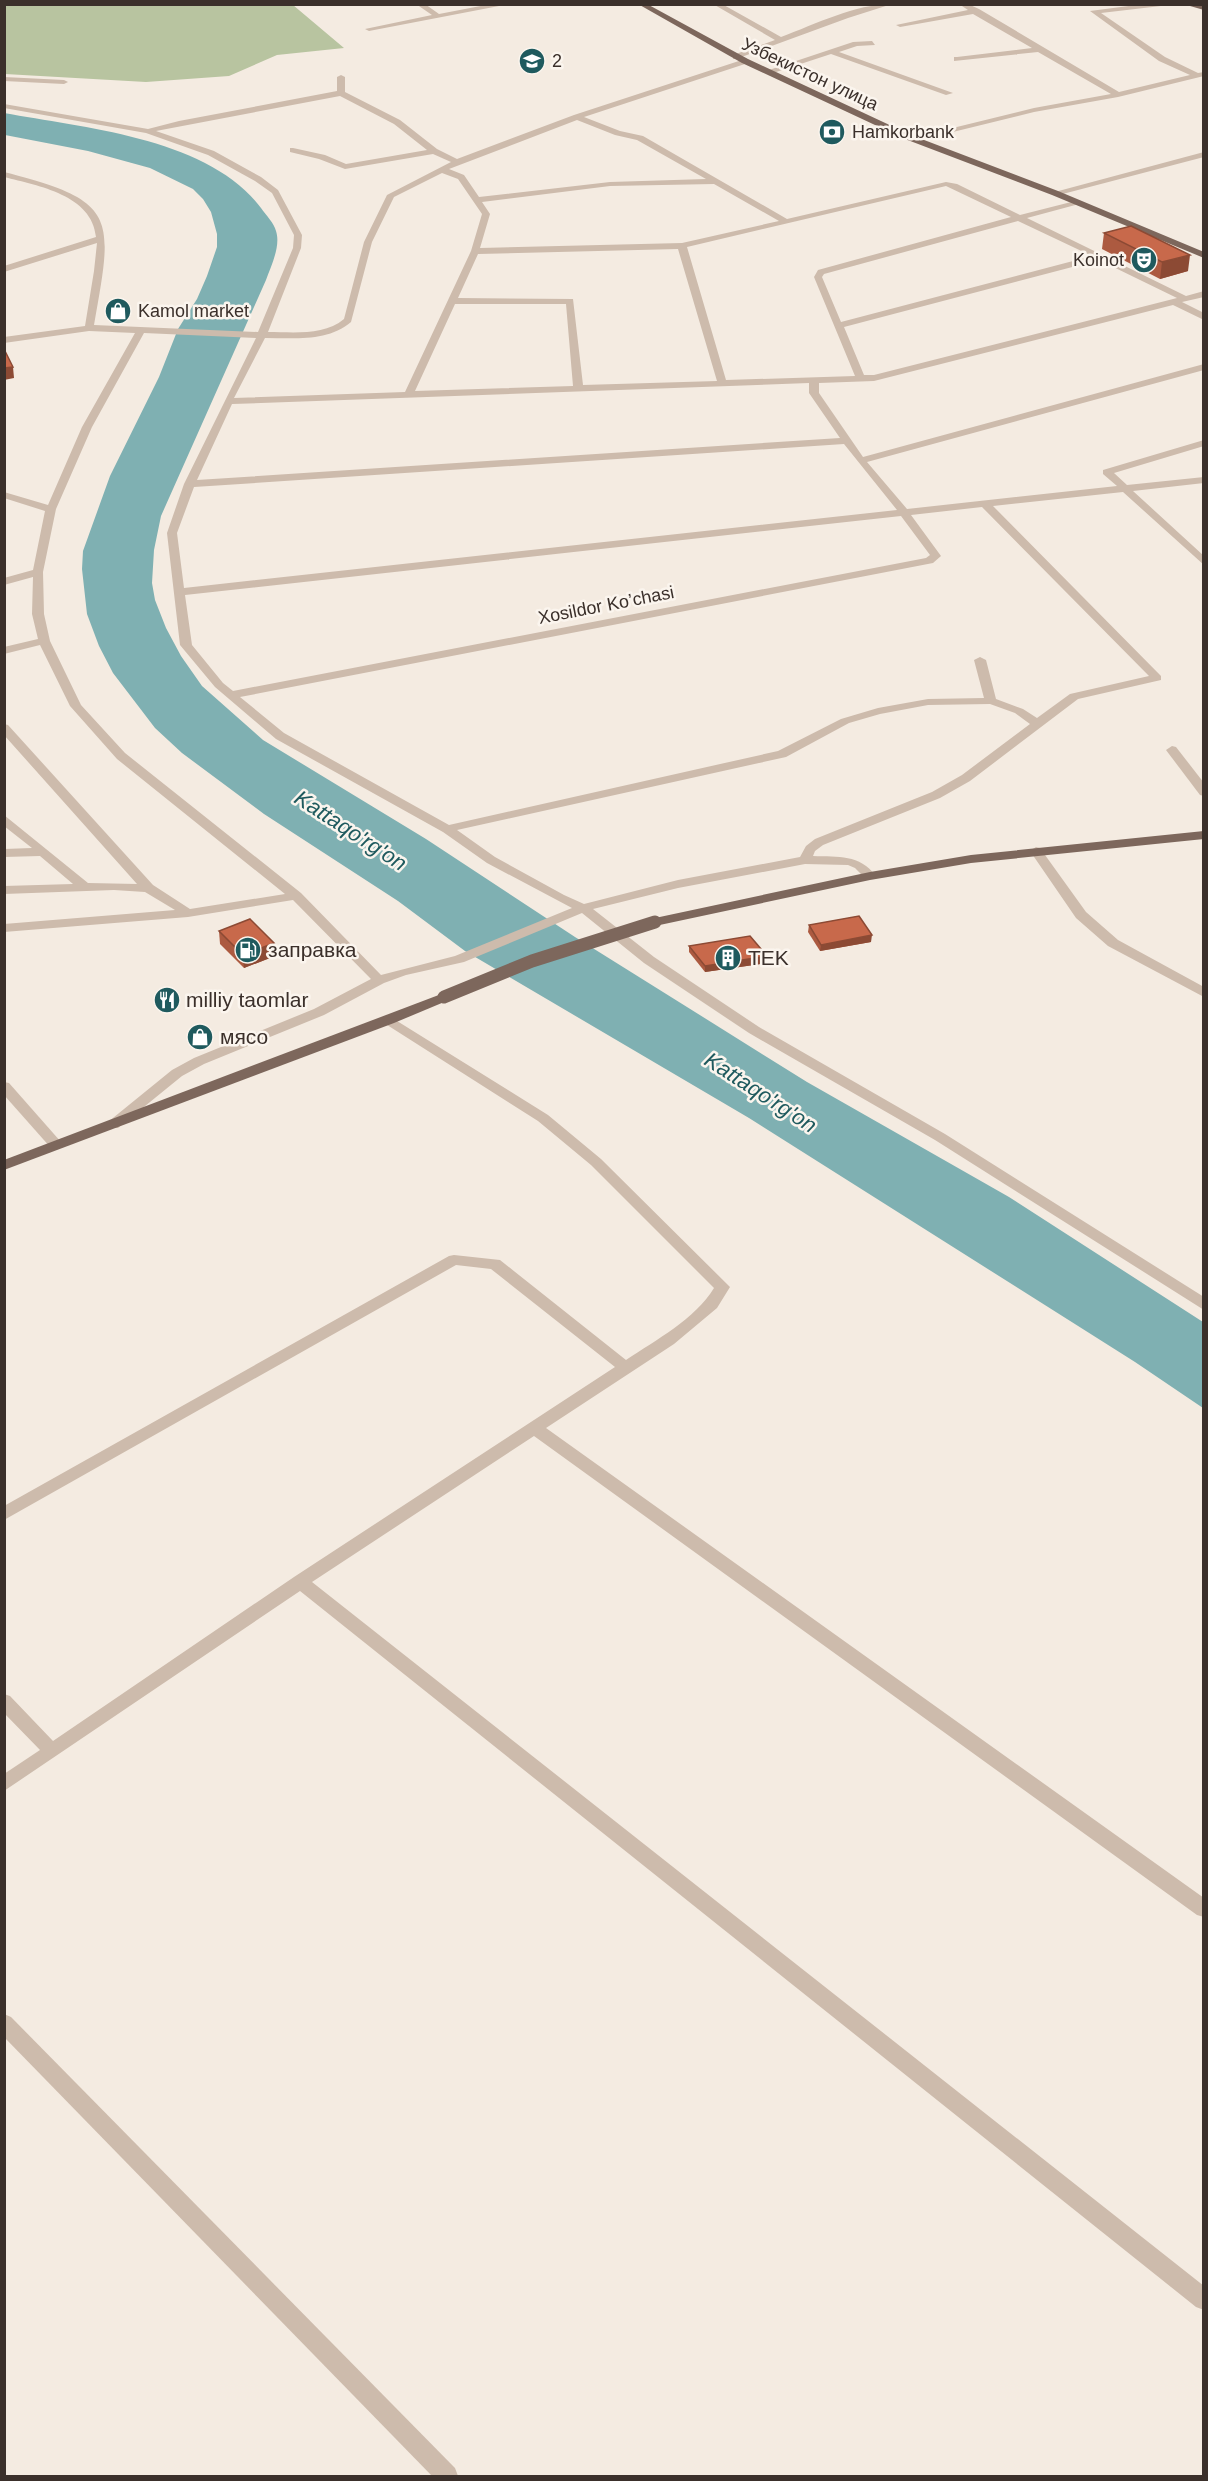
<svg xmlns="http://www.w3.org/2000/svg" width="1208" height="2481" font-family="Helvetica,sans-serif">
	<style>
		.green { fill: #b8c4a0 }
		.water { fill: #7fb0b2 }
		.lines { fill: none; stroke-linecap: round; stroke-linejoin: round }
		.minor { fill: #cdbbac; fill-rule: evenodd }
		.major { fill: #7d675c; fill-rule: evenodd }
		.major-bridge { stroke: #7d675c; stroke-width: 13 }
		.wall { fill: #ac5a40 }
		.shaded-wall { fill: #8c4a34 }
		.building { fill: #c8694b; stroke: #8c4a34; stroke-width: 1.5 }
		.labels { text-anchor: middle; stroke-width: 5; stroke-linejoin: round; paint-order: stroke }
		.far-poi-label { font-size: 18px; fill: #3b302b; stroke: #fbf5ee; text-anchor: start }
		.far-street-label { font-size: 18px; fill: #3b302b; stroke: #fbf5ee }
		.poi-label { font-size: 21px; fill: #3b302b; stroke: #fbf5ee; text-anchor: start }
		.water-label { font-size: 22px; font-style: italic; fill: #1f5a5e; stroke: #fbf5ee }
	</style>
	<rect width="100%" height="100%" fill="#f4ebe1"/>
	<path class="green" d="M21 4 293 5 344 48 277 55 229 76 146 82 5 74V6Z"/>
	<path class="water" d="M4 113C85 128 209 138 261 208 266 215 274 223 276 231 281 246 271 266 266 280L161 516 154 550 152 583 155 600 166 628 181 656 202 686 263 740 426 839 575 937 807 1082 1009 1197 1203 1322V1408L1135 1362 749 1118 465 951 398 901 264 814 182 753 155 728 113 673 99 646 87 614 82 569 83 551 110 476 159 377 178 329 197 299 207 276 217 247V234L211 212 203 199 193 189 150 168 88 151 5 135Z"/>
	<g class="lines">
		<g class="minor">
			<path d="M416 4H425L439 14 491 4 499 6 369 31 365 29 432 15Z"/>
			<path d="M713 4H722L781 37C816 24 855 4 892 4L848 18 736 59H733V55L775 40Z"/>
			<path d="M959 4H968L979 9 1119 92 1190 75 1159 61 1090 11 1144 4H1178L1101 13 1165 57 1198 73 1204 72V76L1118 97 1034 112 912 142V138L1034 108 1111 94 1038 52 954 61V57H957L1032 48 973 14 900 27 896 25 968 10Z"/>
			<path d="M872 41 875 45 857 46 839 52 953 93 946 95 831 54 770 74 763 72 853 42Z"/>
			<path d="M745 59H748V63L584 117 620 131 643 136 787 219 946 182 957 184 1020 215 1079 200V204L1027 218 1186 296 1204 291V297L1182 302 1204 313V320L1173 305 874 381 819 383V393L863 457 1204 364V370L867 462 907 509 1117 486 1103 474V470L1204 440V446L1114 473 1127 485 1204 477V483L1133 491 1204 556V565L1123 492 993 506 1161 676V680L1078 699 970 781 940 798 823 845 815 851 813 856C839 857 859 854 876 876L874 879H866L855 868 848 865 805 864 678 888 593 909 654 957 759 1027 945 1134 1204 1297V1310L935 1140 749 1033 644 963 582 913 464 962 406 975 384 983 324 1015 204 1064 182 1076 118 1128H108L106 1125 108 1122 172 1070 194 1058 314 1009 371 979 293 900 188 917 4 932V924L175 910 145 892 114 890 4 894V886L73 884 40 856 4 857V849L32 848 4 826V815L88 883 137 884 4 735V724L8 725 153 885 190 909 285 894 117 759 70 706 40 645 4 654V647L38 639 32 614 33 577 4 585V578L33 570 45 511 4 498V492L48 505 82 427 135 333 89 331 4 343V337L85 326 94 271 97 243 4 272V266L96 237C92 195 39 186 4 177V172C119 201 113 217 94 325L258 332 293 248 294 235 272 193 255 181 208 155 146 133 4 108V104L148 129 179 121 337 91V77L341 75 345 77V92L400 120 437 149 457 159 574 115ZM340 96 394 124 427 150 346 164 325 155 293 148H290V152L319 159 345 169 433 154 451 162 387 195 364 242 344 319C324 336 293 332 268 332L301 248 302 235 278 190 261 177 214 151 156 131ZM577 120 615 135 637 140 706 179 610 182 479 197 464 175 449 169ZM442 173 458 179 482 214 471 251 405 392 234 398 265 338C294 338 328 342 351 322L372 242 394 197ZM714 184 779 221 682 243 480 248 490 214 482 202 610 186ZM946 186 1011 217 818 270 814 277 855 376 726 380 687 247ZM1018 221 1092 256 841 322 822 277 824 274ZM678 249 717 381 583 385 573 299 458 298 478 254ZM1099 260 1177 298 874 375H864L844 327ZM455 304H566L573 386 415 391ZM144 333 256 338 184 484 167 533 180 645 215 687 276 739 443 832 487 863 572 908 455 956 381 975 301 893 125 753 81 705 50 641 44 614 43 572 56 509 92 427ZM809 383V393L840 438 197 480 232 404ZM844 444 897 510 184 588 177 533 194 487ZM982 507 1149 676 1070 694 1037 718 1023 709 996 699 986 660 980 657 974 660 984 698 928 699 878 708 841 719 778 751 449 825 284 733 240 697 933 563 941 556 911 515ZM901 516 930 555 926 558 233 691 223 683 192 645 185 595ZM990 704 1015 713 1030 724 962 775 932 792 815 839 806 846 800 857 678 880 584 904 564 895 495 857 457 830 786 757 849 723 880 714 928 705Z"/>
			<path d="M4 77 64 80 68 82 64 84 4 81Z"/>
			<path d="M1204 152V157L1055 196 1051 193Z"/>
			<path d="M1172 746 1176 747 1204 783V796L1200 795 1166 750Z"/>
			<path d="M1036 847 1040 848 1086 912 1118 940 1204 987V997L1108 946 1076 918 1030 851Z"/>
			<path d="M389 1016 548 1115 601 1159 730 1287 717 1308 674 1344 546 1428 1204 1898V1917L1197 1915 534 1436 312 1582 1204 2286V2310L1196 2307 300 1591 4 1791V1774L40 1750 4 1713V1694L10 1696 53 1741 294 1577 615 1367 491 1269 456 1265 4 1520V1506L449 1256 454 1255 500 1260 626 1360C656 1340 695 1319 714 1288L591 1165 538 1121 384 1023 382 1020 384 1017Z"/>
			<path d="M4 1082 9 1083 61 1142 63 1145 61 1148H51L4 1095Z"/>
			<path d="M4 2014 11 2017 455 2468 458 2476H432L4 2037Z"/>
		</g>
		<g class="major">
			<path d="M638 4H647L748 59 911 135 1058 191 1204 252V258L1052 195 905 139 742 63Z"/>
			<path d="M1190 4 1204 5V10L1190 6Z"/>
			<path d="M1204 831V839L971 863 870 880 655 926 649 922 655 918 870 872 971 855Z"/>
			<path d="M444 993 449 994 451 997 449 1000 394 1023 4 1170V1160Z"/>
		</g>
		<path class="major-bridge" d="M444 997 532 961 655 922"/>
	</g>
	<g class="wall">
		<path d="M1104 233 1188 271 1160 279 1102 249Z"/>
		<path d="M809 925 871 942 820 951 808 932Z"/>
		<path d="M219 931 274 943 275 956 244 968 220 944Z"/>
		<path d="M689 946 767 963 705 972 689 952Z"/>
	</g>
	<g class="shaded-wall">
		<path d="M1190 255 1188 271 1160 279 1162 262Z"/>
		<path d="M13 367 14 378 4 380V368Z"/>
		<path d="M872 935 871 942 820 951 821 945Z"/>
		<path d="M274 943 275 956 244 968 243 955Z"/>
		<path d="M767 956V963L705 972V966Z"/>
	</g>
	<g class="building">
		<path d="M1131 226 1190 255 1162 262 1104 233Z"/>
		<path d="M4 349 13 367 4 368Z"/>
		<path d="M859 916 872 935 821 945 809 925Z"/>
		<path d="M250 919 274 943 243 955 219 931Z"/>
		<path d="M750 936 767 956 705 966 689 946Z"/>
	</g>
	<defs>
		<symbol id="school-disc" viewBox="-11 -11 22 22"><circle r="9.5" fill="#1f5a5e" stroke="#fbf5ee"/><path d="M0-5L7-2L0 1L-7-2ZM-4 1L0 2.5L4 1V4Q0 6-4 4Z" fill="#fff"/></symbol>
		<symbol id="bank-disc" viewBox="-11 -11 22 22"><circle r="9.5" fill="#1f5a5e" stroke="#fbf5ee"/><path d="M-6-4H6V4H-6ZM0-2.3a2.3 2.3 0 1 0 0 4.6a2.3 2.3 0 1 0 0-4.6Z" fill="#fff"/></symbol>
		<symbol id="theatre-disc" viewBox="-11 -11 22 22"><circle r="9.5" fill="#1f5a5e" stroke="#fbf5ee"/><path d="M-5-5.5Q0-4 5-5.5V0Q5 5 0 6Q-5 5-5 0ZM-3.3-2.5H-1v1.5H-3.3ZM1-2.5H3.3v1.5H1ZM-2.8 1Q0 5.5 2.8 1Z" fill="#fff"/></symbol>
		<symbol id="shop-disc" viewBox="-11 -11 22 22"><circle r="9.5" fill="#1f5a5e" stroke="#fbf5ee"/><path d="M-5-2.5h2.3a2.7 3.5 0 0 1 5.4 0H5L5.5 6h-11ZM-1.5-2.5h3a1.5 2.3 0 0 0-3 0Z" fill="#fff"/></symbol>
		<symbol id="fuel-disc" viewBox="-11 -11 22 22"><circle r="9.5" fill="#1f5a5e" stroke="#fbf5ee"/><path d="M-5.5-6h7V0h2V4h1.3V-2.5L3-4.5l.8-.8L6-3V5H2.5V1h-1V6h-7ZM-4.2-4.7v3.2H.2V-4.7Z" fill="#fff"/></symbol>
		<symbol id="building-disc" viewBox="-11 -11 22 22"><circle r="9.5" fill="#1f5a5e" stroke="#fbf5ee"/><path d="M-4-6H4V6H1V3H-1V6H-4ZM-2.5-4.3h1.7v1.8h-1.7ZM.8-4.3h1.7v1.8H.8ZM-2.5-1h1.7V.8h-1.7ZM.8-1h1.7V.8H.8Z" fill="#fff"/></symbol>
		<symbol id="restaurant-disc" viewBox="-11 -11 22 22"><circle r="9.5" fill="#1f5a5e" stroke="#fbf5ee"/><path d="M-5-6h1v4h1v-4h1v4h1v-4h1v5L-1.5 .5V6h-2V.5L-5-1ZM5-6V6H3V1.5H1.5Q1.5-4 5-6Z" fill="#fff"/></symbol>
	</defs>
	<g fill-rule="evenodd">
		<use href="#school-disc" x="517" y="46" width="30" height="30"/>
		<use href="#bank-disc" x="817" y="117" width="30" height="30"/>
		<use href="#theatre-disc" x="1129" y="245" width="30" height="30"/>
		<use href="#shop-disc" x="103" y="296" width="30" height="30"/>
		<use href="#fuel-disc" x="233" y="935" width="30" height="30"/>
		<use href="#building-disc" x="713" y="943" width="30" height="30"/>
		<use href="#restaurant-disc" x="152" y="985" width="30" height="30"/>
		<use href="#shop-disc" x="185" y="1022" width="30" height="30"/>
	</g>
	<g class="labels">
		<g class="far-poi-label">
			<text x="552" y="67">2</text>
			<text x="852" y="138">Hamkorbank</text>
			<text x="1124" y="266" text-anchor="end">Koinot</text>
			<text x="138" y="317">Kamol market</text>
		</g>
		<g class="far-street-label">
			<text transform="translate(810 74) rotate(25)" y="6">Узбекистон улица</text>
			<text transform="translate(606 605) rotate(-11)" y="6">Xosildor Ko’chasi</text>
		</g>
		<g class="poi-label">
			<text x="268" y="957">заправка</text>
			<text x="748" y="965">TEK</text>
			<text x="186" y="1007">milliy taomlar</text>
			<text x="220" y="1044">мясо</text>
		</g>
		<g class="water-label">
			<text transform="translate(351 830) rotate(33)" y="8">Kattaqo'rg'on</text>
			<text transform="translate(761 1092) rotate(33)" y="8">Kattaqo'rg'on</text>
		</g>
	</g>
	<rect width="1208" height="2481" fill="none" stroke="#3b302b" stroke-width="12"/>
</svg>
